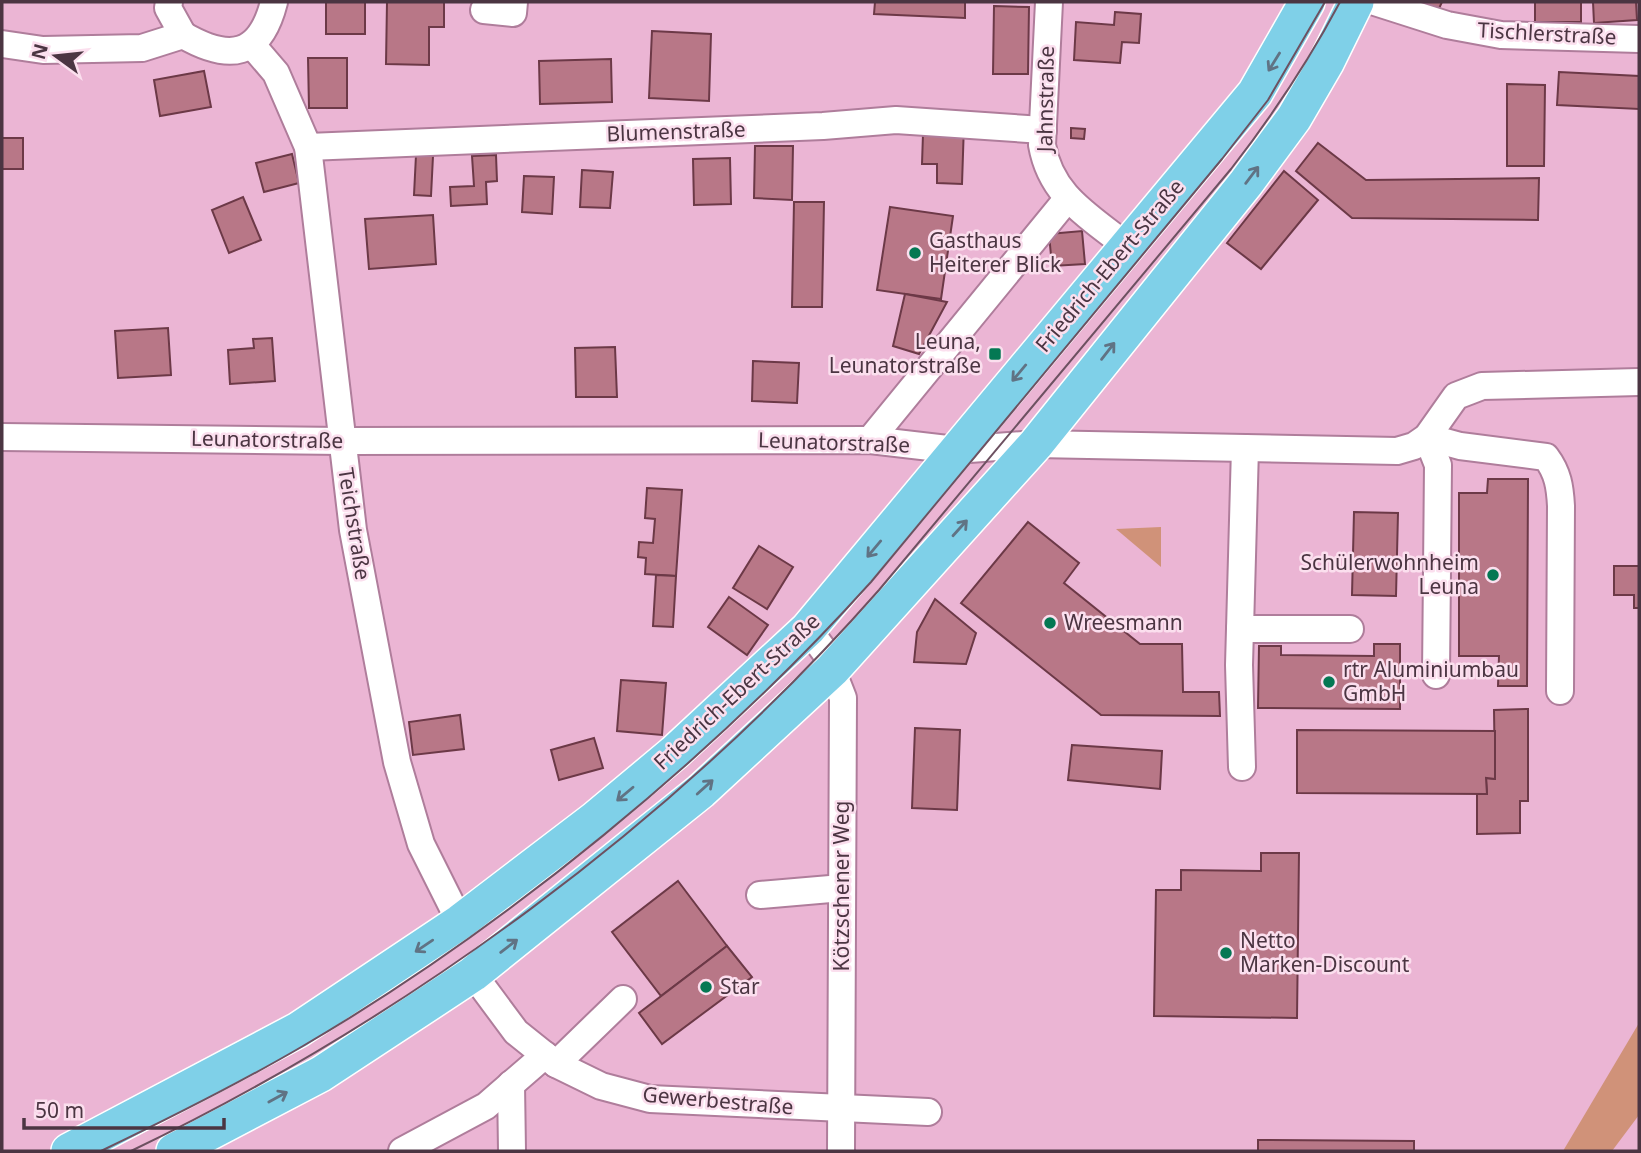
<svg xmlns="http://www.w3.org/2000/svg" width="1641" height="1153" font-family="'Noto Sans',sans-serif">
	<style>
		.green { fill: #d09279 }
		.building { fill: #b87787; stroke: #6c3947; stroke-width: 2 }
		.lines { fill: none; stroke-linecap: round; stroke-linejoin: round }
		.minor-casing { stroke: #af7d9b; stroke-width: 30 }
		.major-casing { stroke: #fff; stroke-width: 38 }
		.minor { stroke: #fff; stroke-width: 26 }
		.major { stroke: #7fd0e8; stroke-width: 35 }
		.tram { stroke: #6d5161; stroke-width: 2 }
		.oneway { stroke: #607384 }
		.poi-dot { fill: #047853; stroke: #fbdfee; stroke-width: 2.5 }
		.labels { text-anchor: middle; stroke-width: 5; stroke-linejoin: round; paint-order: stroke }
		.street-label { font-size: 21px; fill: #4b3542; stroke: #fbdfee }
		.poi-label { font-size: 21px; fill: #4b3542; stroke: #fbdfee; text-anchor: start }
	</style>
	<rect width="100%" height="100%" fill="#ebb5d4"/>
	<g class="green">
		<path d="M1161 527V567L1116 529Z"/>
		<path d="M1639 1023V1115L1612 1151H1563Z"/>
	</g>
	<g class="building">
		<rect x="326" y="2" width="39" height="32"/>
		<path d="M387 2H444V27H429V65L386 64Z"/>
		<path d="M875 2H965V18L874 14Z"/>
		<path d="M1414 2H1442L1437 13Z"/>
		<rect x="1535" y="2" width="46" height="20"/>
		<path d="M1593 2H1636L1637 20 1594 23Z"/>
		<path d="M994 6 1029 7 1028 74H993Z"/>
		<path d="M1115 12 1141 14 1139 43 1122 42 1120 63 1074 60 1076 22 1114 25Z"/>
		<path d="M652 31 711 34 709 101 649 98Z"/>
		<path d="M308 58H347V108H309Z"/>
		<path d="M611 59 612 102 540 104 539 61Z"/>
		<path d="M204 71 211 107 160 116 154 80Z"/>
		<path d="M1559 72 1639 76V109L1557 105Z"/>
		<path d="M1507 84 1545 85 1544 166H1507Z"/>
		<path d="M964 124 962 184 937 183V164H922L923 134Z"/>
		<path d="M1071 128 1085 129 1084 139 1071 138Z"/>
		<rect x="2" y="138" width="21" height="31"/>
		<path d="M1318 143 1366 180 1539 178 1538 220 1352 218 1296 171Z"/>
		<path d="M755 146H793L792 200 754 198Z"/>
		<path d="M292 154 299 183 264 192 256 163Z"/>
		<path d="M416 155 433 156 431 196 414 195Z"/>
		<path d="M496 155 497 181 486 182 487 204 451 206 450 187 474 186 472 156Z"/>
		<path d="M730 158 731 204 694 205 693 159Z"/>
		<path d="M582 170 613 172 610 208 580 207Z"/>
		<path d="M1284 171 1318 200 1261 269 1227 243Z"/>
		<path d="M524 176 554 177 552 214 522 212Z"/>
		<path d="M243 197 261 240 229 253 212 210Z"/>
		<path d="M794 202H824L822 307H792Z"/>
		<path d="M890 207 953 216 941 299 877 290Z"/>
		<path d="M433 215 436 264 369 269 365 219Z"/>
		<path d="M1082 231 1085 264 1052 266 1049 234Z"/>
		<path d="M905 294 947 302 919 354 893 346Z"/>
		<path d="M168 328 171 375 118 378 115 331Z"/>
		<path d="M272 338 275 381 230 384 228 350 254 348 253 339Z"/>
		<path d="M615 347 617 397H576L575 348Z"/>
		<path d="M753 361 799 363 797 403 752 401Z"/>
		<path d="M1488 479H1528L1527 686H1498L1499 656H1459V493H1487Z"/>
		<path d="M647 488 682 490 676 576 645 574 646 558 638 557 639 542 653 543 655 519 645 518Z"/>
		<path d="M1354 512 1398 513 1396 596 1352 595Z"/>
		<path d="M1028 522 1079 563 1064 583 1140 644H1182L1183 692H1219L1220 716 1101 715 961 603Z"/>
		<path d="M759 546 793 567 767 609 733 588Z"/>
		<path d="M1614 566H1639V608H1634V595H1614Z"/>
		<path d="M656 575 676 576 673 627 653 626Z"/>
		<path d="M729 597 768 625 747 655 708 627Z"/>
		<path d="M935 599 976 633 966 664 914 662 917 632Z"/>
		<path d="M1374 644H1400V709L1258 708 1259 646H1281V655L1374 656Z"/>
		<path d="M621 680 666 683 662 735 617 731Z"/>
		<path d="M1528 709V801H1520V833L1477 834V794H1487L1486 778 1495 779 1494 710Z"/>
		<path d="M460 715 464 749 413 755 409 722Z"/>
		<path d="M915 728 960 730 957 810 912 808Z"/>
		<path d="M1297 730 1495 731V779L1486 778 1487 794 1297 793Z"/>
		<path d="M594 738 603 768 559 780 551 750Z"/>
		<path d="M1072 745 1162 751 1160 789 1068 780Z"/>
		<path d="M1261 853H1299L1297 1018 1154 1016 1156 890H1181V870L1261 871Z"/>
		<path d="M678 881 727 946 661 996 612 932Z"/>
		<path d="M727 946 752 977 662 1044 639 1013Z"/>
		<path d="M1258 1140 1414 1141V1151H1258Z"/>
	</g>
	<g class="lines">
		<defs>
			<g id="minor">
				<path d="M169 2 168 8 183 35"/>
				<path d="M1049 2 1042 145C1051 196 1088 215 1125 245"/>
				<path d="M1375 2 1447 25 1501 35 1639 39"/>
				<path d="M484 10 513 13 514 2"/>
				<path d="M2 44 43 50 142 48 183 35C230 62 260 57 274 2"/>
				<path d="M252 45 276 73 308 147 353 530 397 762 421 844 460 922"/>
				<path d="M308 147 823 126 896 120 1043 130"/>
				<path d="M2 437 342 441 870 440 956 450 1036 444 1397 451 1414 446 1427 437 1456 396 1482 386 1639 382"/>
				<path d="M1427 437 1460 446 1546 457C1558 473 1560 487 1561 506L1560 691"/>
				<path d="M1427 437 1438 465 1436 675"/>
				<path d="M870 440 1068 198"/>
				<path d="M808 629 825 652 843 698 841 1151"/>
				<path d="M1240 629H1350"/>
				<path d="M1242 767 1239 665 1245 448"/>
				<path d="M760 895 842 888"/>
				<path d="M473 974 516 1032 556 1064 601 1086 650 1099 928 1112"/>
				<path d="M556 1064 623 999"/>
				<path d="M511 1084 512 1151"/>
				<path d="M402 1151 486 1106 545 1055"/>
			</g>
			<g id="major">
				<path d="M69 1151 298 1030 460 922 595 819 674 753 808 629 1255 93 1307 2"/>
				<path d="M174 1151 321 1074 473 974 701 791 832 670 1036 444 1246 183 1294 118 1326 63 1356 2"/>
			</g>
		</defs>
		<use href="#minor" class="minor-casing"/>
		<use href="#major" class="major-casing"/>
		<use href="#minor" class="minor"/>
		<use href="#major" class="major"/>
		<g class="tram">
			<path d="M101 1151C170 1118 238 1084 303 1046 505 928 715 755 871 582L1222 159 1268 100 1325 2"/>
			<path d="M131 1151C408 1018 675 822 879 590L1231 169C1273 115 1308 62 1340 2"/>
		</g>
	</g>
	<defs><path id="oneway-shaft" d="M-6 0H5M1.5-3L5.5 0L1.5 3" fill="none" stroke-width="1.6" stroke-linecap="round" stroke-linejoin="round" transform="scale(1.75)"/></defs>
	<g class="oneway">
		<use href="#oneway-shaft" transform="translate(1274 62) rotate(122)"/>
		<use href="#oneway-shaft" transform="translate(1252 175) rotate(-53)"/>
		<use href="#oneway-shaft" transform="translate(1108 351) rotate(-52)"/>
		<use href="#oneway-shaft" transform="translate(1019 373) rotate(130)"/>
		<use href="#oneway-shaft" transform="translate(960 528) rotate(-48)"/>
		<use href="#oneway-shaft" transform="translate(874 549) rotate(130)"/>
		<use href="#oneway-shaft" transform="translate(705 787) rotate(-42)"/>
		<use href="#oneway-shaft" transform="translate(625 794) rotate(140)"/>
		<use href="#oneway-shaft" transform="translate(424 946) rotate(146)"/>
		<use href="#oneway-shaft" transform="translate(509 946) rotate(-38)"/>
		<use href="#oneway-shaft" transform="translate(278 1097) rotate(-29)"/>
	</g>
	<g class="poi-dot">
		<circle cx="915" cy="253" r="7"/>
		<rect x="988" y="347" width="14" height="14" rx="3.5"/>
		<circle cx="1493" cy="575" r="7"/>
		<circle cx="1050" cy="623" r="7"/>
		<circle cx="1329" cy="682" r="7"/>
		<circle cx="1226" cy="953" r="7"/>
		<circle cx="706" cy="987" r="7"/>
	</g>
	<g class="labels">
		<g class="street-label">
			<text transform="translate(1547 34) rotate(3)" y="7">Tischlerstraße</text>
			<text transform="translate(1046 99) rotate(-89)" y="7">Jahnstraße</text>
			<text transform="translate(676 132) rotate(-2)" y="7">Blumenstraße</text>
			<text transform="translate(1110 266) rotate(-50)" y="7">Friedrich-Ebert-Straße</text>
			<text transform="translate(267 440) rotate(1)" y="7">Leunatorstraße</text>
			<text transform="translate(834 443) rotate(2)" y="7">Leunatorstraße</text>
			<text transform="translate(354 524) rotate(81)" y="7">Teichstraße</text>
			<text transform="translate(737 692) rotate(-43)" y="7">Friedrich-Ebert-Straße</text>
			<text transform="translate(842 886) rotate(-90)" y="7">Kötzschener Weg</text>
			<text transform="translate(718 1101) rotate(5)" y="7">Gewerbestraße</text>
		</g>
		<g class="poi-label">
			<text x="929" y="248">Gasthaus<tspan x="929" dy="24">Heiterer Blick</tspan></text>
			<text x="981" y="349" text-anchor="end">Leuna,<tspan x="981" dy="24">Leunatorstraße</tspan></text>
			<text x="1479" y="570" text-anchor="end">Schülerwohnheim<tspan x="1479" dy="24">Leuna</tspan></text>
			<text x="1064" y="630">Wreesmann</text>
			<text x="1343" y="677">rtr Aluminiumbau<tspan x="1343" dy="24">GmbH</tspan></text>
			<text x="1240" y="948">Netto<tspan x="1240" dy="24">Marken-Discount</tspan></text>
			<text x="720" y="994">Star</text>
		</g>
	</g>
	<rect width="1641" height="1153" fill="none" stroke="#4b3542" stroke-width="7"/>
	<g transform="translate(56 56) rotate(285)" stroke="#fbdfee" stroke-width="5" paint-order="stroke">
	<path d="M0-5L12 26L0 18L-12 26Z" fill="#4b3542"/>
	<text y="-10" font-size="19" font-weight="bold" text-anchor="middle" fill="#4b3542">N</text>
	</g>
	<path d="M24 1118v10h200v-10" fill="none" stroke="#4b3542" stroke-width="3.5"/>
	<text x="35" y="1118" font-size="21" fill="#4b3542" stroke="#fbdfee" stroke-width="5" paint-order="stroke">50 m</text>
</svg>
